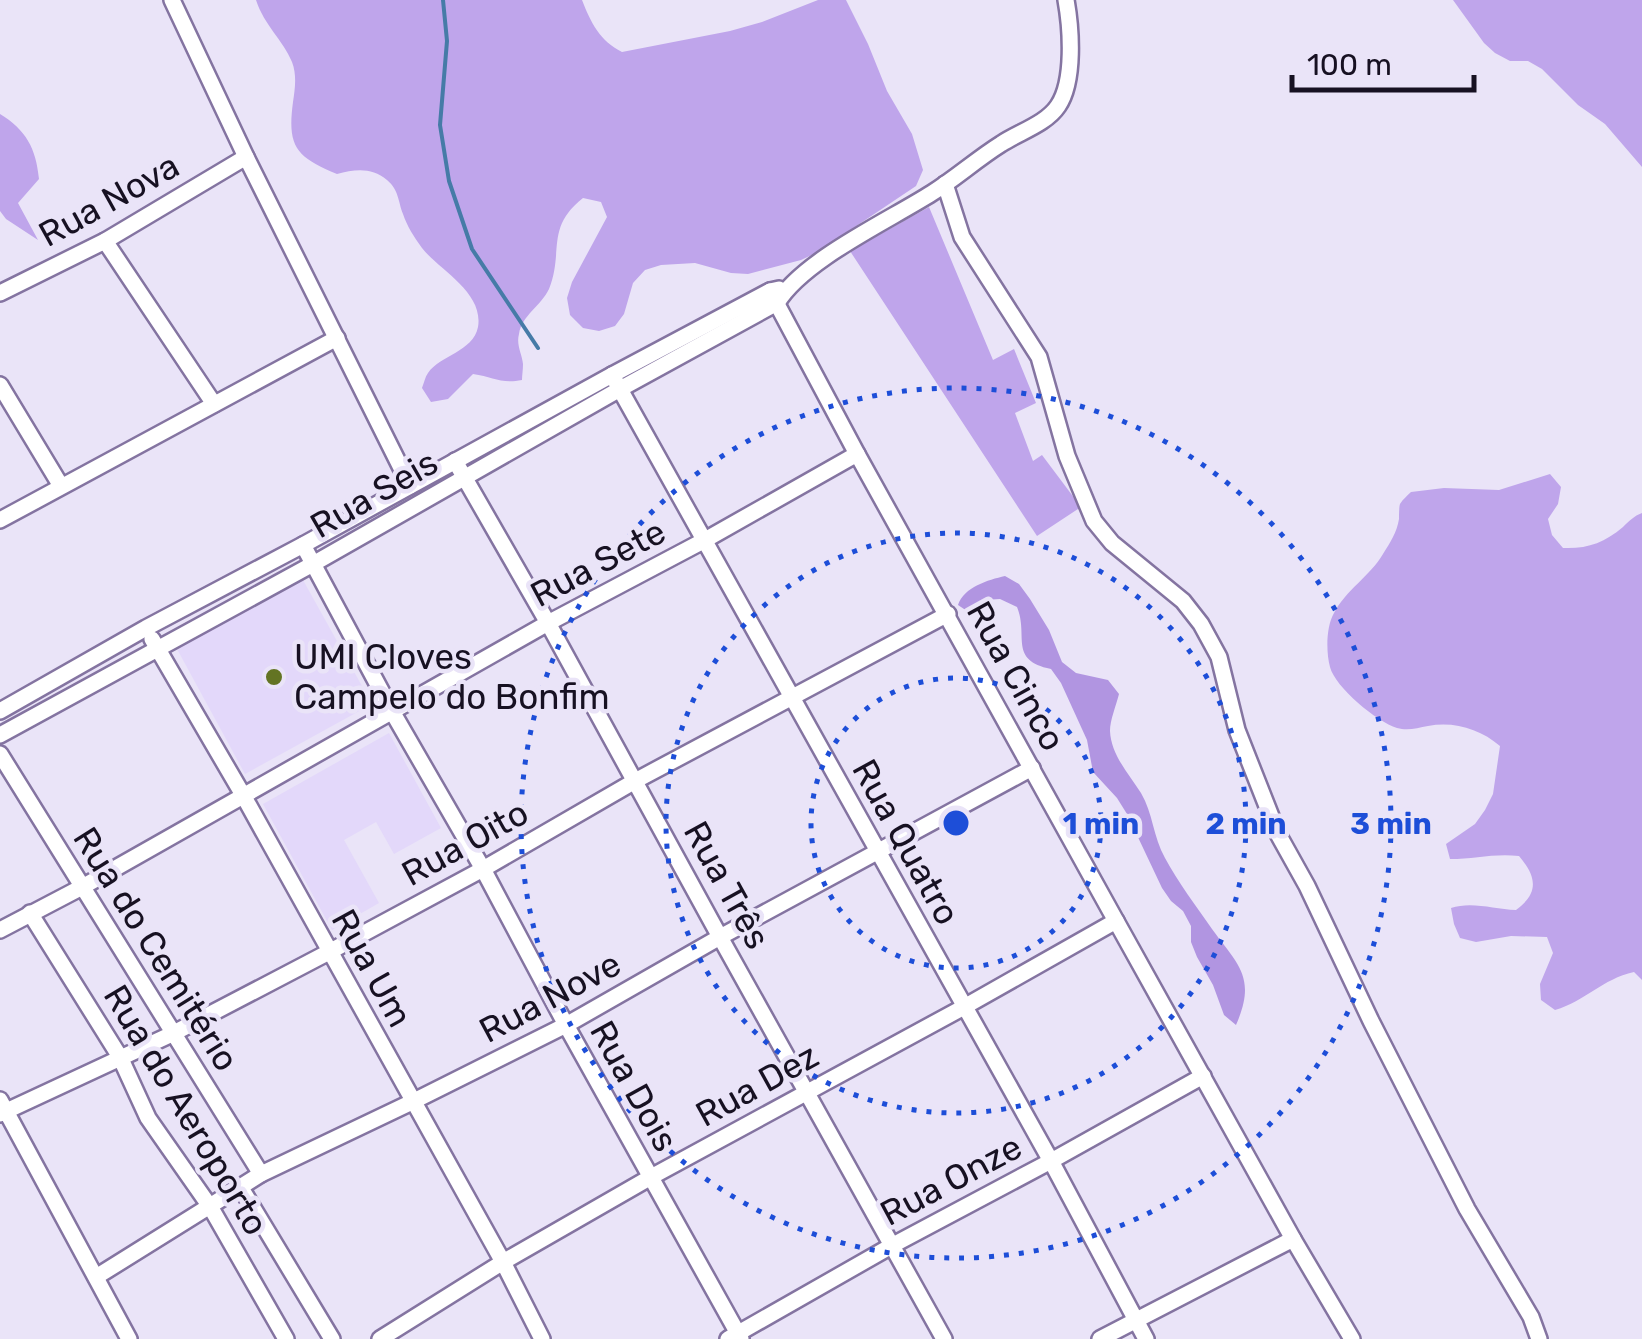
<svg xmlns="http://www.w3.org/2000/svg" width="1642" height="1339" font-family="Rubik,sans-serif">
	<style>
		.built { fill: #e3d8fa }
		.green { fill: #bfa5eb }
		.forest { fill: #b195e1 }
		.lines { fill: none; stroke-linecap: round; stroke-linejoin: round }
		.stream { stroke: #467ba7; stroke-width: 4 }
		.minor-casing { stroke: #8474a1; stroke-width: 20 }
		.minor { stroke: #fff; stroke-width: 15 }
		.ring { fill: none; stroke: #1d4ed8; stroke-width: 5; stroke-dasharray: 5 10 }
		.poi-dot { fill: #637423; stroke: #eae4f8; stroke-width: 4 }
		.labels { text-anchor: middle; stroke-width: 9; stroke-linejoin: round; paint-order: stroke }
		.street-label { font-size: 35px; fill: #171122; stroke: #eae4f8 }
		.poi-label { font-size: 35px; fill: #171122; stroke: #eae4f8; text-anchor: start }
		.centre { fill: #1d4ed8; stroke: #eae4f8; stroke-width: 5 }
		.ring-label { font-size: 30px; text-anchor: middle; font-weight: bold; fill: #1d4ed8; stroke: #eae4f8; stroke-width: 9; stroke-linejoin: round; paint-order: stroke }
	</style>
	<rect width="100%" height="100%" fill="#eae4f8"/>
	<g class="built">
		<path d="M303 580 372 704 245 774 177 649Z"/>
		<path d="M389 733 441 828 394 854 376 822 344 840 379 903 332 930 263 804Z"/>
	</g>
	<g class="green">
		<path d="M256 0H582C591 23 600 41 622 52L730 31 762 22 818 0H846L868 44 887 91 912 134 923 170 916 186 816 253 801 260 748 274 731 273 695 263 661 265 645 270 633 283 624 314 615 326 599 331 583 328 570 315 567 298 572 282 607 217 601 202 583 198C545 228 564 252 549 289 541 306 522 315 519 334 516 345 522 354 523 364 523 370 522 375 522 380 501 384 493 377 473 374L448 399 431 402 422 388C424 383 425 377 428 373 440 355 473 352 478 327 484 292 439 270 422 248 414 237 407 226 403 214 398 201 399 190 387 180 372 167 355 169 337 174 296 157 287 147 293 102 295 89 297 75 292 62 283 40 264 25 256 0Z"/>
		<path d="M1453 0H1642V167L1605 124 1578 105 1542 69 1528 61H1510L1495 53 1484 43Z"/>
		<path d="M0 114C26 130 36 148 39 179L18 203 38 240 6 219 0 211Z"/>
		<path d="M929 207 993 360 1014 349 1036 403 1015 413 1033 461 1042 455 1081 507 1037 536 850 251Z"/>
		<path d="M1550 474 1561 487 1558 504 1548 519 1552 535 1563 548C1587 549 1604 543 1623 527 1629 521 1634 516 1642 513V980L1634 972C1602 979 1586 1001 1555 1010L1541 1000 1540 984 1553 953 1547 937 1511 936 1476 942 1460 938 1454 924 1451 908C1471 901 1494 909 1516 910 1539 893 1537 877 1519 856 1495 853 1474 859 1450 859L1446 844 1475 824 1485 810 1493 794 1500 746C1480 729 1454 721 1428 726 1417 728 1408 731 1397 728 1377 722 1335 687 1330 667 1326 652 1326 627 1334 613 1346 590 1370 576 1383 554 1390 543 1397 532 1399 519 1399 516 1399 507 1400 504 1403 499 1407 496 1411 492L1444 488 1499 490Z"/>
	</g>
	<path class="forest" d="M1005 576 1019 584 1030 599 1049 630 1062 662 1076 673 1108 680 1119 694C1116 706 1110 720 1110 731 1111 755 1129 774 1141 793 1153 813 1153 837 1165 858 1178 882 1196 906 1212 929 1238 965 1257 977 1236 1025L1224 1015 1213 985 1197 957 1191 942V926L1183 911 1171 901 1162 888 1127 814 1117 798 1093 772 1087 740 1061 683 1051 669C1008 660 1029 636 1017 607L1000 599 984 600 973 615 958 605C964 587 988 580 1005 576Z"/>
	<g class="lines">
		<path class="stream" d="M443 0 447 41 440 125 449 181 472 249 538 348"/>
		<defs>
			<g id="minor">
				<path d="M172 0 246 157 410 486"/>
				<path d="M945 184 962 237 1039 357 1067 456 1094 521 1112 543 1183 601 1201 624 1219 657 1237 730 1278 834 1307 886 1371 1021 1467 1209 1531 1317 1539 1339"/>
				<path d="M105 241 214 404"/>
				<path d="M770 291 857 454 1116 921 1293 1239 1352 1339"/>
				<path d="M0 293 105 241 246 157"/>
				<path d="M612 375 1051 1161 1146 1339"/>
				<path d="M0 385 61 486"/>
				<path d="M455 461 548 623 720 937 944 1339"/>
				<path d="M0 520 337 338"/>
				<path d="M303 545 393 713 483 869 566 1025 741 1339"/>
				<path d="M152 639 243 795 503 1262 542 1339"/>
				<path d="M0 711 146 628 303 545 612 375 770 291 779 289"/>
				<path d="M0 735 313 564 620 389 777 303C803 260 888 221 932 193 956 178 977 159 1001 144 1019 132 1046 124 1058 106 1075 81 1071 28 1066 0"/>
				<path d="M0 754 261 1174"/>
				<path d="M30 913 120 1057 148 1118 211 1208 286 1339"/>
				<path d="M0 930 84 886 548 623 705 540 857 454"/>
				<path d="M0 1100 129 1339"/>
				<path d="M0 1114 172 1034 329 952 483 869 635 781 948 614"/>
				<path d="M241 1188 332 1339"/>
				<path d="M96 1277 261 1174 412 1102 566 1025 720 937 1032 768"/>
				<path d="M380 1339 503 1262 651 1177 964 1007 1116 921"/>
				<path d="M728 1339 893 1245 1051 1161 1203 1076"/>
				<path d="M1100 1339 1293 1239"/>
			</g>
		</defs>
		<use href="#minor" class="minor-casing"/>
		<use href="#minor" class="minor"/>
	</g>
	<g class="ring">
		<circle cx="956" cy="823" r="145"/>
		<circle cx="956" cy="823" r="290"/>
		<circle cx="956" cy="823" r="435"/>
	</g>
	<circle class="poi-dot" cx="274" cy="677" r="10"/>
	<g class="labels">
		<g class="street-label">
			<text transform="translate(109 200) rotate(-29)" y="12">Rua Nova</text>
			<text transform="translate(374 494) rotate(-30)" y="12">Rua Seis</text>
			<text transform="translate(598 563) rotate(-28)" y="12">Rua Sete</text>
			<text transform="translate(1016 676) rotate(61)" y="12">Rua Cinco</text>
			<text transform="translate(906 842) rotate(61)" y="12">Rua Quatro</text>
			<text transform="translate(465 843) rotate(-29)" y="12">Rua Oito</text>
			<text transform="translate(727 885) rotate(61)" y="12">Rua Três</text>
			<text transform="translate(156 949) rotate(58)" y="12">Rua do Cemitério</text>
			<text transform="translate(372 968) rotate(61)" y="12">Rua Um</text>
			<text transform="translate(550 997) rotate(-28)" y="12">Rua Nove</text>
			<text transform="translate(757 1085) rotate(-29)" y="12">Rua Dez</text>
			<text transform="translate(634 1086) rotate(61)" y="12">Rua Dois</text>
			<text transform="translate(186 1110) rotate(59)" y="12">Rua do Aeroporto</text>
			<text transform="translate(951 1180) rotate(-28)" y="12">Rua Onze</text>
		</g>
		<g class="poi-label">
			<text x="294" y="669">UMI Cloves<tspan x="294" dy="40">Campelo do Bonfim</tspan></text>
		</g>
	</g>
	<circle cx="956" cy="823" r="15" class="centre"/>
	<g class="ring-label">
		<text x="1101" y="834">1 min</text>
		<text x="1246" y="834">2 min</text>
		<text x="1391" y="834">3 min</text>
	</g>
	<path d="M1292 75v15h182v-15" fill="none" stroke="#171122" stroke-width="5"/>
	<text x="1307" y="75" font-size="30" fill="#171122" stroke="#eae4f8" stroke-width="8" paint-order="stroke">100 m</text>
</svg>
